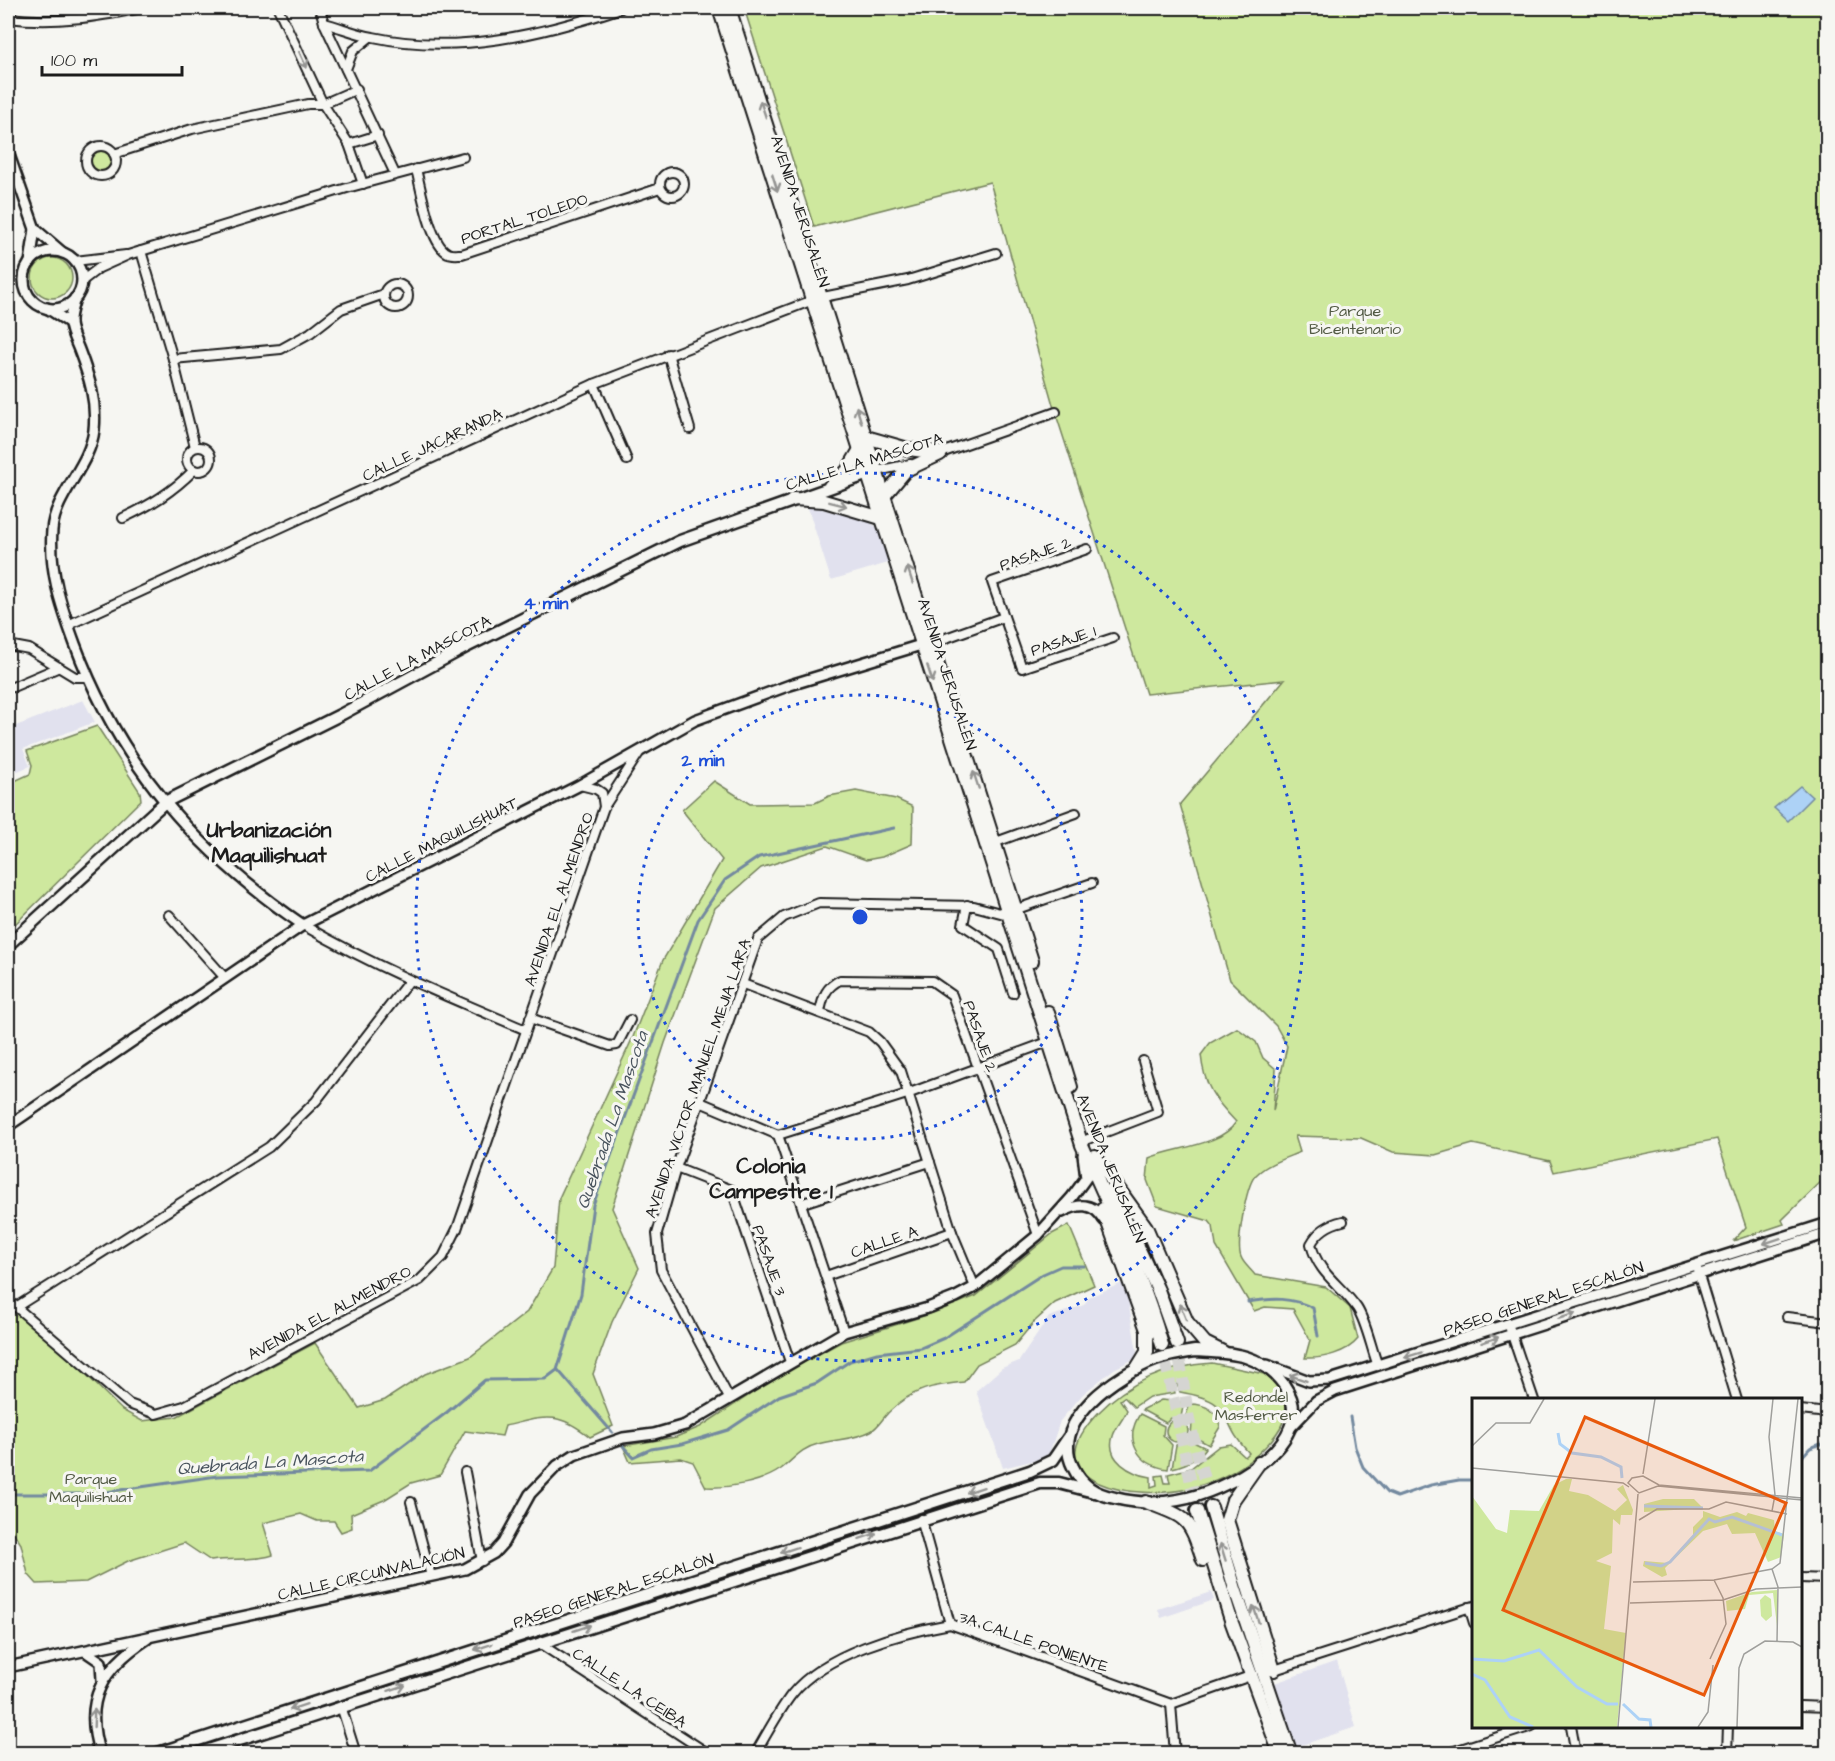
<svg xmlns="http://www.w3.org/2000/svg" width="1835" height="1761" font-family="'Architects Daughter',sans-serif">
	<style>
		.built { fill: #e1e1ee }
		.green { fill: #cee89e; stroke: #75825d; stroke-width: 1.5; fill-rule: evenodd }
		.water { fill: #add2f6; stroke: #73899f; stroke-width: 1.5 }
		.lines { fill: none; stroke-linecap: round; stroke-linejoin: round }
		.stream { stroke: #73899f; stroke-width: 3 }
		.primary-tunnel { stroke: #d5d5d2; stroke-width: 12; stroke-dasharray: 12 6; stroke-linecap: butt }
		.minor-casing { stroke: #1c1c1c; stroke-width: 12 }
		.tertiary-casing { stroke: #1c1c1c; stroke-width: 14 }
		.secondary-casing { stroke: #1c1c1c; stroke-width: 15 }
		.primary-casing { stroke: #1c1c1c; stroke-width: 16 }
		.minor { stroke: #f6f6f2; stroke-width: 8 }
		.tertiary { stroke: #f6f6f2; stroke-width: 9 }
		.secondary { stroke: #f6f6f2; stroke-width: 10 }
		.primary { stroke: #f6f6f2; stroke-width: 12 }
		.oneway { stroke: #949492 }
		.ring { fill: none; stroke: #1d4ed8; stroke-width: 3; stroke-dasharray: 3 6 }
		.labels { text-anchor: middle; stroke-width: 6; stroke-linejoin: round; paint-order: stroke }
		.street-label { font-size: 16px; fill: #1c1c1c; stroke: #f6f6f2 }
		.park-label { font-size: 16px; fill: #515943; stroke: #f6f6f2 }
		.water-label { font-size: 18px; font-style: italic; fill: #48535d; stroke: #f6f6f2 }
		.district-label { font-size: 22px; font-weight: bold; fill: #1c1c1c; stroke: #f6f6f2 }
		.inset-river { fill: none; stroke: #add2f6; stroke-width: 3 }
		.inset-road { fill: none; stroke: #9f9f9c; stroke-width: 1.5 }
		.view { fill: #e8590c; fill-opacity: 0.15; stroke: #e8590c; stroke-width: 3 }
		.inset-edge { fill: none; stroke: #1c1c1c; stroke-width: 3 }
		.centre { fill: #1d4ed8; stroke: #f6f6f2; stroke-width: 3 }
		.ring-label { font-size: 18px; text-anchor: middle; font-weight: bold; fill: #1d4ed8; stroke: #f6f6f2; stroke-width: 6; stroke-linejoin: round; paint-order: stroke }
	</style>
	<rect width="100%" height="100%" fill="#f6f6f2"/>
	<filter id="ink" filterUnits="userSpaceOnUse"><feTurbulence type="fractalNoise" baseFrequency=".0167" numOctaves="2"/><feDisplacementMap in="SourceGraphic" scale="12" xChannelSelector="R" yChannelSelector="G"/><feConvolveMatrix kernelMatrix="1 2 1 2 8 2 1 2 1" color-interpolation-filters="sRGB"/></filter>
	<g filter="url(#ink)">
		<g class="built">
			<path d="M807 505 867 521 877 527 888 563 831 580Z"/>
			<path d="M83 700 95 722 23 749 30 766 8 775V729Z"/>
			<path d="M1125 1282 1137 1352 1134 1359 1114 1369 1083 1394 1060 1421 1048 1457 1003 1468 976 1391 1002 1368 1019 1361 1049 1317 1084 1305 1089 1297Z"/>
			<path d="M1211 1592 1214 1600 1161 1618 1158 1609Z"/>
			<path d="M1337 1661 1356 1727 1296 1747 1275 1683Z"/>
		</g>
		<g class="green">
			<path d="M744 8H1827L1828 1175 1782 1220 1784 1224 1733 1241 1746 1227 1717 1139 1554 1172 1550 1161 1473 1144 1435 1155 1393 1152 1361 1138 1295 1136 1300 1152C1286 1158 1266 1164 1255 1176 1246 1186 1236 1244 1241 1257 1243 1263 1251 1270 1255 1275L1326 1287 1350 1308 1358 1339C1347 1353 1322 1359 1305 1358L1310 1340 1293 1309 1265 1307 1254 1311 1216 1246 1213 1226 1209 1221 1157 1206 1147 1180 1149 1158C1175 1147 1221 1146 1236 1122 1215 1100 1204 1086 1201 1055L1210 1043 1237 1028 1256 1042 1263 1058 1276 1069 1273 1111 1287 1046 1276 1026 1230 980 1180 804 1284 680 1146 694 1053 405 990 182 814 227Z"/>
			<circle cx="100" cy="161" r="11"/>
			<circle cx="52" cy="278" r="20"/>
			<path d="M97 726 140 792 141 800 8 931V784L30 774 32 765 27 751Z"/>
			<path d="M714 781 750 804 815 803 829 796 856 791 896 799 913 807 912 844 882 857 866 860 827 846 761 868 715 908 665 1043 612 1208 639 1268 612 1322 593 1374 613 1426 590 1437C556 1410 545 1417 505 1426L502 1436 465 1431 440 1475 411 1483 384 1500 351 1514 352 1528 341 1532 334 1521H317L301 1514 263 1523 273 1555C252 1562 232 1557 211 1561L184 1543 128 1561 86 1582 37 1584 28 1574 21 1544 8 1524V1300L34 1323 122 1410 142 1421 176 1417 315 1343 359 1408 385 1400 425 1374 470 1357 527 1312 553 1268 559 1198 633 1037 663 960 722 860 682 810Z"/>
			<path d="M1069 1225 1094 1285 1055 1303 1034 1322 1015 1345 977 1364 964 1382C934 1385 912 1389 890 1411 883 1417 879 1427 871 1431 854 1440 836 1439 818 1444 801 1448 794 1459 781 1469 761 1483 730 1488 706 1487L693 1462 681 1458 630 1462 623 1446 676 1437 700 1427 780 1375 841 1342 933 1313 976 1296 1052 1234Z"/>
			<path d="M1212 1363 1264 1374 1283 1390C1291 1414 1282 1430 1265 1447 1245 1468 1219 1481 1191 1488 1137 1502 1029 1485 1098 1413 1129 1381 1168 1366 1212 1363ZM1177 1384 1180 1392C1239 1402 1216 1419 1249 1453L1245 1457 1231 1444 1219 1446 1191 1468 1168 1474 1170 1483H1165L1163 1475 1156 1476 1157 1485 1151 1487V1477C1131 1474 1105 1460 1113 1436 1116 1426 1124 1419 1127 1410L1120 1400 1124 1397 1134 1407 1149 1397 1175 1393 1173 1385Z"/>
			<path d="M1161 1400 1184 1402 1181 1417 1171 1418 1166 1423 1142 1410Z"/>
			<path d="M1190 1404C1206 1404 1218 1411 1220 1427L1209 1445 1191 1435 1192 1423 1185 1418Z"/>
			<path d="M1140 1414 1164 1426 1163 1435 1172 1445 1168 1469C1138 1465 1123 1440 1140 1414Z"/>
			<circle cx="1177" cy="1431" r="11"/>
			<path d="M1189 1440 1206 1448C1198 1460 1185 1465 1172 1468L1176 1445Z"/>
		</g>
		<path class="water" d="M1800 786 1812 797 1788 821 1774 808Z"/>
		<g class="lines">
			<g class="stream">
				<path d="M1248 1302C1272 1298 1291 1297 1313 1308L1318 1336"/>
				<path d="M558 1370 612 1432"/>
				<path d="M1350 1417 1355 1447 1363 1467 1387 1493 1397 1497 1431 1485 1459 1480H1474"/>
				<path d="M623 1446 633 1457 651 1449 682 1444 728 1430 779 1396 817 1383 850 1361 877 1353 921 1348 944 1338 1043 1274 1061 1266H1084"/>
				<path d="M1800 1459 1810 1448 1821 1444 1828 1450"/>
				<path d="M8 1494H92L217 1476 369 1471 446 1413 485 1380 545 1379 557 1370 581 1294 593 1205 698 920 725 880 759 857 894 828"/>
			</g>
			<g class="primary-tunnel">
				<path d="M1177 1343 1189 1420 1211 1507"/>
				<path d="M1162 1345 1197 1511"/>
			</g>
			<defs>
				<g id="minor">
					<path d="M278 8 323 104 349 144 363 184"/>
					<path d="M320 8 324 23 395 174"/>
					<path d="M8 18C55 24 96 17 142 8"/>
					<path d="M324 23C340 27 356 34 373 37 457 55 541 35 621 8"/>
					<path d="M346 69 353 51 370 37"/>
					<path d="M349 144 378 135"/>
					<circle cx="101" cy="161" r="15"/>
					<path d="M114 154 192 129 308 104H323L357 89"/>
					<path d="M416 169C421 188 430 245 448 253 452 255 458 254 462 254L660 188"/>
					<circle cx="672" cy="184" r="12"/>
					<path d="M141 251 173 359 195 447"/>
					<path d="M75 261 126 255"/>
					<path d="M82 281 99 268 128 255 347 188 463 157"/>
					<circle cx="396" cy="296" r="12"/>
					<path d="M823 297 908 280 996 253"/>
					<path d="M668 354 690 429"/>
					<path d="M8 358V380"/>
					<path d="M173 359 281 349 310 333 341 309 384 294"/>
					<path d="M594 384 627 460"/>
					<circle cx="199" cy="459" r="12"/>
					<path d="M938 454 1056 412"/>
					<path d="M877 471 910 464"/>
					<path d="M123 518C151 505 172 492 194 470"/>
					<path d="M1087 549 992 582 1022 668 1113 638"/>
					<path d="M68 625 594 384 813 300"/>
					<path d="M932 643 1004 617"/>
					<path d="M8 645 29 649 75 677H88"/>
					<path d="M8 689 57 668"/>
					<path d="M580 785 596 789 602 793 604 807"/>
					<path d="M996 842 1076 813"/>
					<path d="M967 905 963 925 999 949 1013 993"/>
					<path d="M1017 909 1092 883"/>
					<path d="M169 915 225 978"/>
					<path d="M303 925C375 967 450 998 526 1030"/>
					<path d="M743 984 869 1032 880 1042 901 1071 952 1232 975 1287"/>
					<path d="M820 1012C823 996 826 987 840 980L932 981 952 995 1038 1235"/>
					<path d="M530 1018 610 1046 617 1045 630 1020"/>
					<path d="M700 1102 778 1135 844 1332"/>
					<path d="M778 1135 907 1094 1048 1042"/>
					<path d="M1088 1139 1158 1112 1143 1061"/>
					<path d="M676 1168 732 1190 790 1362"/>
					<path d="M803 1203 930 1162"/>
					<path d="M1343 1221C1329 1224 1318 1231 1311 1244 1318 1274 1341 1285 1357 1308 1367 1324 1371 1348 1378 1366"/>
					<path d="M1697 1269 1737 1400"/>
					<path d="M826 1276 952 1232"/>
					<path d="M8 1300 129 1404 156 1414 184 1406 420 1280 443 1257 457 1229 604 807 639 753"/>
					<path d="M16 1307 269 1147 316 1101 409 981"/>
					<path d="M1787 1317 1828 1322"/>
					<path d="M1510 1329 1534 1400"/>
					<path d="M729 1398 661 1270 657 1234 676 1168 758 939 784 917 819 903 974 906 1008 915"/>
					<path d="M1800 1410 1828 1413"/>
					<path d="M465 1472 482 1561"/>
					<path d="M411 1502 431 1576"/>
					<path d="M921 1519 950 1624"/>
					<path d="M1800 1578 1828 1579"/>
					<path d="M1469 1607 1474 1623"/>
					<path d="M539 1643 709 1754"/>
					<path d="M1271 1671 1474 1606"/>
					<path d="M1171 1704 1253 1675"/>
					<path d="M1171 1704 1175 1754"/>
					<path d="M341 1706 356 1754"/>
					<path d="M1800 1706 1828 1707"/>
					<path d="M1571 1726 1576 1754"/>
					<path d="M755 1754C767 1734 778 1712 792 1694 825 1653 900 1633 950 1624L1171 1704"/>
					<path d="M1445 1754 1532 1726"/>
					<path d="M1727 1754 1728 1726"/>
				</g>
				<g id="tertiary">
					<path d="M8 152 35 229 30 263"/>
					<path d="M35 229 63 253"/>
					<circle cx="53" cy="280" r="29"/>
					<path d="M75 298C73 305 69 316 70 324 71 333 76 342 79 350 89 376 97 401 94 430 90 466 55 494 52 530 49 571 61 606 75 644 120 765 197 853 303 925"/>
					<path d="M47 308 70 323"/>
					<path d="M8 1126 303 925 580 785 695 720 790 685 921 645"/>
					<path d="M1062 1212C1079 1203 1093 1202 1104 1220"/>
					<path d="M1267 1365 1309 1381 1330 1380 1828 1223"/>
					<path d="M1290 1428 1316 1401 1335 1391 1828 1233"/>
					<path d="M85 1651 101 1662 102 1680"/>
					<path d="M8 1667 465 1569 494 1553 503 1543 530 1494 557 1466 574 1455 623 1438 654 1434 685 1425 844 1332 928 1308 956 1297 975 1287 1038 1235 1072 1197 1086 1178 1083 1155"/>
					<path d="M100 1754C82 1700 103 1668 147 1639"/>
				</g>
				<g id="secondary">
					<path d="M8 945 165 802 342 714 468 646 680 541 874 472"/>
					<path d="M1195 1351C1232 1353 1261 1353 1284 1385 1324 1442 1223 1493 1178 1500 1158 1504 1135 1503 1115 1498 1095 1494 1082 1486 1073 1467 1049 1420 1118 1374 1155 1360 1168 1355 1182 1353 1195 1351Z"/>
					<path d="M155 1754 1030 1471 1053 1460 1068 1438"/>
					<path d="M196 1754 1040 1483H1059L1094 1492"/>
				</g>
				<g id="primary">
					<path d="M719 8 1082 1145C1111 1210 1143 1277 1162 1345"/>
					<path d="M729 8 1032 961"/>
					<path d="M866 437 908 449 941 453"/>
					<path d="M830 486 847 471 859 451"/>
					<path d="M885 495 906 470 940 454"/>
					<path d="M793 499 824 501 881 518"/>
					<path d="M1048 1012 1071 1087"/>
					<path d="M1095 1156 1146 1227 1187 1322 1205 1343 1223 1352"/>
					<path d="M1111 1190 1158 1290 1177 1343"/>
					<path d="M1103 1209 1147 1330V1352L1137 1368"/>
					<path d="M1259 1463 1233 1500 1227 1520 1274 1670"/>
					<path d="M1146 1502C1188 1518 1189 1517 1203 1560"/>
					<path d="M1211 1507 1235 1589 1291 1754"/>
					<path d="M1197 1511 1232 1623 1280 1754"/>
				</g>
			</defs>
			<use href="#minor" class="minor-casing"/>
			<use href="#tertiary" class="tertiary-casing"/>
			<use href="#secondary" class="secondary-casing"/>
			<use href="#primary" class="primary-casing"/>
			<use href="#minor" class="minor"/>
			<use href="#tertiary" class="tertiary"/>
			<use href="#secondary" class="secondary"/>
			<use href="#primary" class="primary"/>
		</g>
		<defs><path id="oneway-shaft" d="M-6 0H5M1.5-3L5.5 0L1.5 3" fill="none" stroke-width="1.6" stroke-linecap="round" stroke-linejoin="round" transform="scale(1.5)"/></defs>
		<g class="oneway">
			<use href="#oneway-shaft" transform="translate(303 60) rotate(65)"/>
			<use href="#oneway-shaft" transform="translate(763 109) rotate(-109)"/>
			<use href="#oneway-shaft" transform="translate(775 183) rotate(72)"/>
			<use href="#oneway-shaft" transform="translate(859 415) rotate(-107)"/>
			<use href="#oneway-shaft" transform="translate(838 504) rotate(14)"/>
			<use href="#oneway-shaft" transform="translate(910 575) rotate(-108)"/>
			<use href="#oneway-shaft" transform="translate(930 674) rotate(72)"/>
			<use href="#oneway-shaft" transform="translate(976 780) rotate(-108)"/>
			<use href="#oneway-shaft" transform="translate(1772 1241) rotate(162)"/>
			<use href="#oneway-shaft" transform="translate(1183 1312) rotate(-112)"/>
			<use href="#oneway-shaft" transform="translate(1567 1316) rotate(-18)"/>
			<use href="#oneway-shaft" transform="translate(1490 1340) rotate(-18)"/>
			<use href="#oneway-shaft" transform="translate(1413 1355) rotate(163)"/>
			<use href="#oneway-shaft" transform="translate(1298 1378) rotate(-161)"/>
			<use href="#oneway-shaft" transform="translate(975 1490) rotate(162)"/>
			<use href="#oneway-shaft" transform="translate(868 1536) rotate(-18)"/>
			<use href="#oneway-shaft" transform="translate(789 1550) rotate(162)"/>
			<use href="#oneway-shaft" transform="translate(1223 1552) rotate(-107)"/>
			<use href="#oneway-shaft" transform="translate(1256 1614) rotate(-108)"/>
			<use href="#oneway-shaft" transform="translate(582 1628) rotate(-18)"/>
			<use href="#oneway-shaft" transform="translate(483 1647) rotate(162)"/>
			<use href="#oneway-shaft" transform="translate(397 1688) rotate(-18)"/>
			<use href="#oneway-shaft" transform="translate(298 1707) rotate(162)"/>
			<use href="#oneway-shaft" transform="translate(94 1718) rotate(-88)"/>
		</g>
	</g>
	<g class="ring">
		<circle cx="860" cy="917" r="222"/>
		<circle cx="860" cy="917" r="444"/>
	</g>
	<g class="labels">
		<g class="street-label">
			<text transform="translate(801 211) rotate(72)" y="6">AVENIDA JERUSALÉN</text>
			<text transform="translate(524 218) rotate(-18)" y="6">PORTAL TOLEDO</text>
			<text transform="translate(432 444) rotate(-25)" y="6">CALLE JACARANDA</text>
			<text transform="translate(864 461) rotate(-17)" y="6">CALLE LA MASCOTA</text>
			<text transform="translate(1035 553) rotate(-19)" y="6">PASAJE 2</text>
			<text transform="translate(1063 640) rotate(-18)" y="6">PASAJE 1</text>
			<text transform="translate(417 657) rotate(-28)" y="6">CALLE LA MASCOTA</text>
			<text transform="translate(948 674) rotate(72)" y="6">AVENIDA JERUSALÉN</text>
			<text transform="translate(441 839) rotate(-27)" y="6">CALLE MAQUILISHUAT</text>
			<text transform="translate(558 899) rotate(-71)" y="6">AVENIDA EL ALMENDRO</text>
			<text transform="translate(981 1036) rotate(71)" y="6">PASAJE 2</text>
			<text transform="translate(697 1078) rotate(-71)" y="6">AVENIDA VICTOR MANUEL MEJIA LARA</text>
			<text transform="translate(1112 1168) rotate(68)" y="6">AVENIDA JERUSALÉN</text>
			<text transform="translate(884 1241) rotate(-19)" y="6">CALLE A</text>
			<text transform="translate(770 1260) rotate(71)" y="6">PASAJE 3</text>
			<text transform="translate(1543 1298) rotate(-18)" y="6">PASEO GENERAL ESCALÓN</text>
			<text transform="translate(329 1312) rotate(-28)" y="6">AVENIDA EL ALMENDRO</text>
			<text transform="translate(371 1573) rotate(-13)" y="6">CALLE CIRCUNVALACIÓN</text>
			<text transform="translate(613 1590) rotate(-18)" y="6">PASEO GENERAL ESCALÓN</text>
			<text transform="translate(1034 1641) rotate(19)" y="6">3A CALLE PONIENTE</text>
			<text transform="translate(630 1687) rotate(33)" y="6">CALLE LA CEIBA</text>
		</g>
		<g class="park-label">
			<text x="1355" y="316">Parque<tspan x="1355" dy="18">Bicentenario</tspan></text>
			<text x="1256" y="1402">Redondel<tspan x="1256" dy="18">Masferrer</tspan></text>
			<text x="91" y="1484">Parque<tspan x="91" dy="18">Maquilishuat</tspan></text>
		</g>
		<g class="water-label">
			<text transform="translate(612 1120) rotate(-71)" y="6">Quebrada La Mascota</text>
			<text transform="translate(270 1462) rotate(-4)" y="6">Quebrada La Mascota</text>
		</g>
		<g class="district-label">
			<text x="269" y="837">Urbanización<tspan x="269" dy="25">Maquilishuat</tspan></text>
			<text x="771" y="1173">Colonia<tspan x="771" dy="25">Campestre 1</tspan></text>
		</g>
	</g>
	<g transform="translate(1472 1398)">
		<rect width="330" height="330" fill="#f6f6f2"/>
		<path d="M94 81H100L97 93 116 97 143 113 155 102 145 91 151 87 161 112 160 117H149L148 127 141 121 140 155 124 163 139 168 132 231 154 235 145 329H0V98L24 131 35 135 38 112 67 113 82 87ZM191 101H222L231 110 172 114V106ZM231 113 248 119 265 114 274 118 276 115 302 122 303 133 312 136 309 159 296 164 283 135 260 136 255 126 231 133 193 170 195 177 190 179 171 168 172 163 196 165 221 137V129L231 119ZM305 192V228L301 195 277 197 273 211 255 213 254 203 280 194ZM293 197 299 201 300 218 294 223 289 218 288 202Z" fill="#cee89e"/>
		<path class="inset-river" d="M86 35 88 46 100 55 129 59 149 69 150 80M172 108 231 110M173 165 189 168 198 164 237 121 243 124 260 119 310 137M0 261 32 263 67 252 105 289 135 306H146M0 276 13 282 38 319 61 329M151 306 167 321 178 322 179 329"/>
		<path class="inset-road" d="M0 48 24 25H58L72 1M0 70 151 85 157 89M171 76 183 1M330 100 187 87 171 78 160 80 156 85 167 95 186 88 330 102M300 113 303 97 297 39 301 1M167 122 185 111H237L254 104 315 116M300 171 306 189 305 243M161 184 242 182 300 171 308 165 326 1M158 205 251 202 284 191 330 189M238 261 254 226 251 200 242 182M146 329 166 96M226 329 236 314 241 267M265 329 267 270 272 256 293 243 321 244 330 249"/>
		<path class="view" d="M113 19 314 105 232 297 31 212Z"/>
		<rect width="330" height="330" class="inset-edge"/>
	</g>
	<circle cx="860" cy="917" r="9" class="centre"/>
	<g class="ring-label">
		<text x="546" y="609">4 min</text>
		<text x="703" y="766">2 min</text>
	</g>
	<rect width="1835" height="1761" fill="none" stroke="#f6f6f2" stroke-width="30"/>
	<rect x="15" y="15" width="1805" height="1731" fill="none" stroke="#1c1c1c" stroke-width="2" filter="url(#ink)"/>
	<path d="M42 66v9h140v-9" fill="none" stroke="#1c1c1c" stroke-width="3"/>
	<text x="51" y="66" font-size="18" fill="#1c1c1c" stroke="#f6f6f2" stroke-width="4.5" paint-order="stroke">100 m</text>
</svg>
